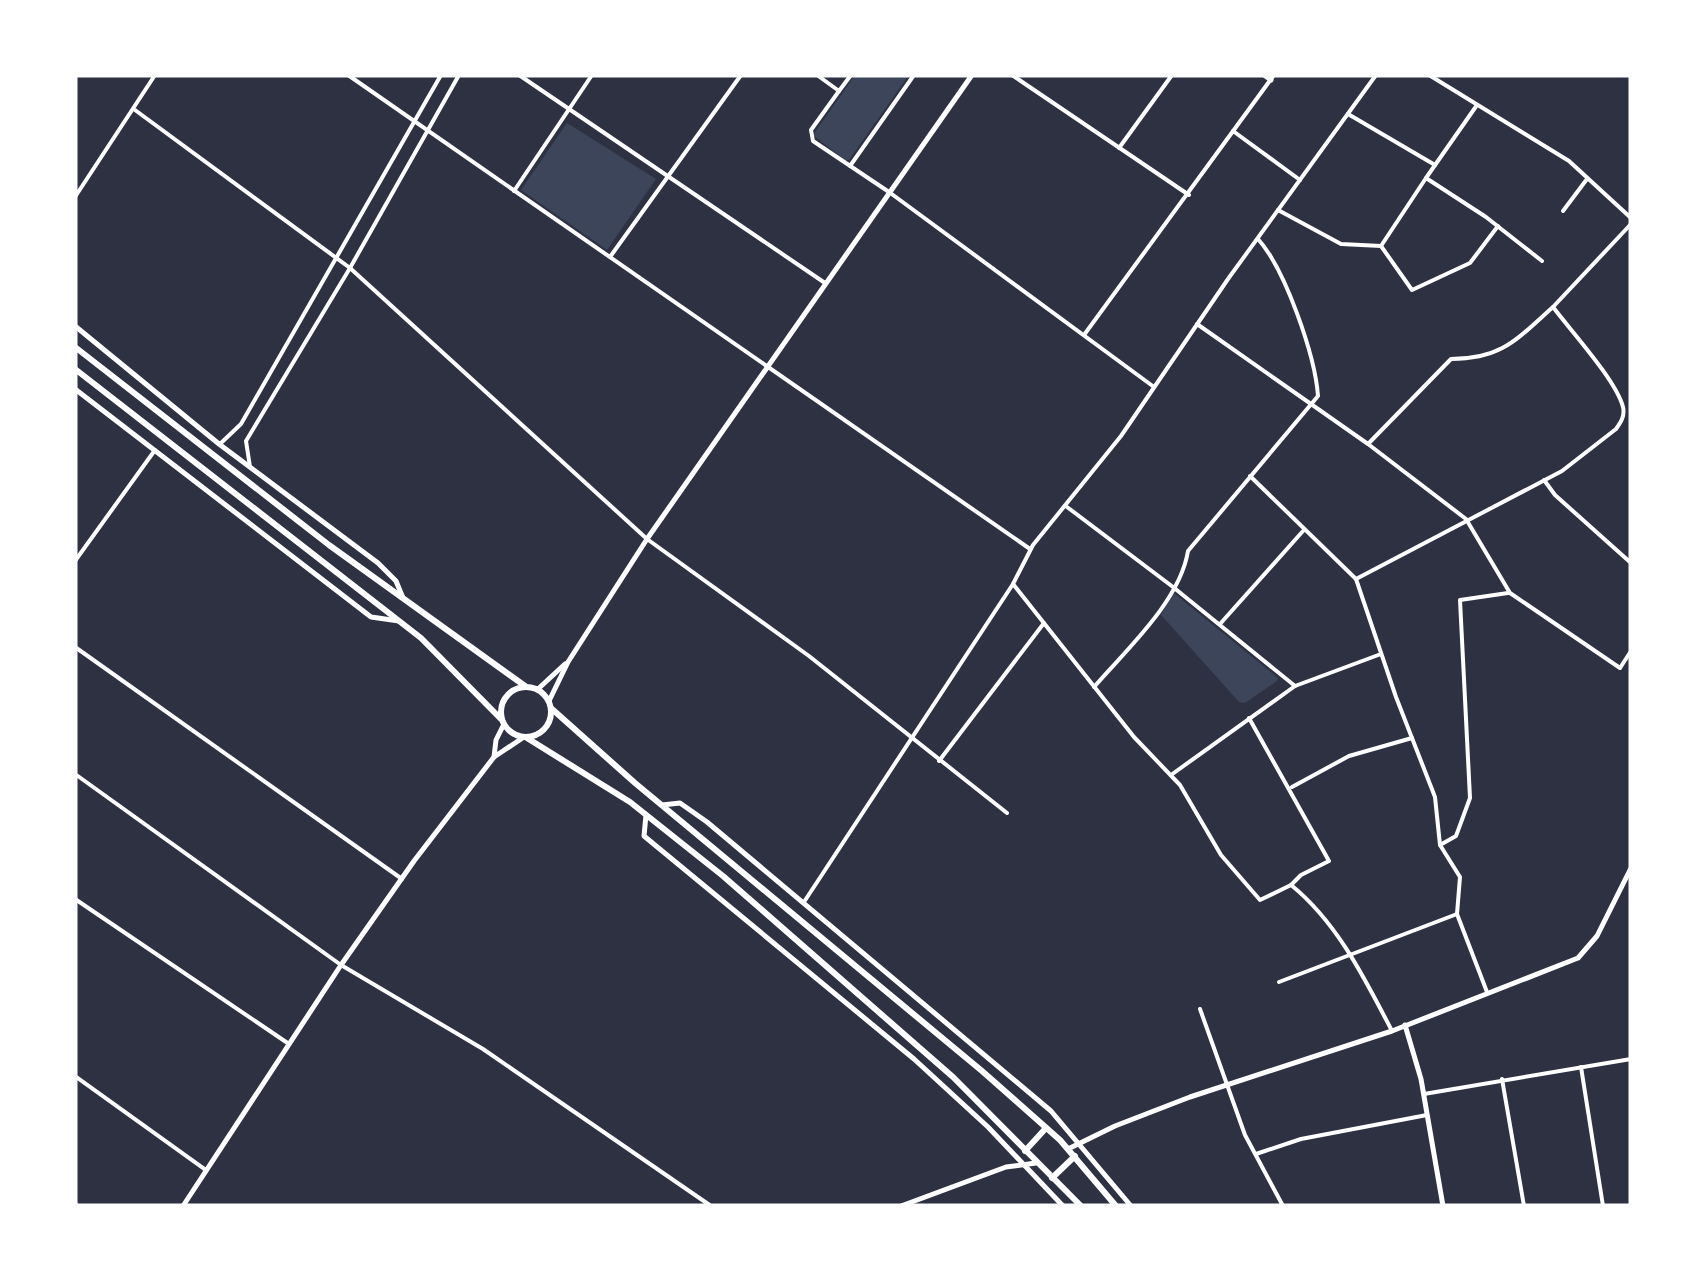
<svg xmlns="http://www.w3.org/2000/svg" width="1706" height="1281" font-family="'Space Grotesk',sans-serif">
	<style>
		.green { fill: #3c4559 }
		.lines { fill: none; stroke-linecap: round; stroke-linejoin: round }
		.minor { stroke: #fff; stroke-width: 4 }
		.tertiary { stroke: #fff; stroke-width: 5 }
		.primary { stroke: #fff; stroke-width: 6 }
	</style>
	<rect width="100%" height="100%" fill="#2d3142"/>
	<g class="green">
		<path d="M855 75H909L849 160H845L813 135Z"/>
		<path d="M567 123 656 179 607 250 521 190Z"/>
		<path d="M1175 594 1278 678 1277 681 1245 703 1239 702 1161 615 1171 596Z"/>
	</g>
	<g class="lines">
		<g class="minor">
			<path d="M348 75 1030 549"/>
			<path d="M519 75 825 283"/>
			<path d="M817 75 839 91 851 75"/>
			<path d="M1012 75 1189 195"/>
			<path d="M1376 75 1228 279 1121 436 1033 545 1013 584 1134 737 1180 785 1221 855 1260 900 1291 885C1337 922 1365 979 1392 1031"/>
			<path d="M1429 75 1569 161 1631 218"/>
			<path d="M839 91 811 130 813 141 889 192 1154 387"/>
			<path d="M135 110 350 268 647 539 809 656 1007 813"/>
			<path d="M1348 114 1435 165"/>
			<path d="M1233 131 1300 180"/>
			<path d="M1119 148 1172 75"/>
			<path d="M850 166 914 75"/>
			<path d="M1426 178 1477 105"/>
			<path d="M514 191 592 75"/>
			<path d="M75 197 155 75"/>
			<path d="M1278 210 1341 244 1381 246 1426 178 1486 217 1542 261"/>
			<path d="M1563 211 1587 179"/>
			<path d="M1381 246 1412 290 1470 263 1498 226"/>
			<path d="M610 257 741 75"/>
			<path d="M1553 307 1631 224"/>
			<path d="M1197 324 1368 444 1451 359C1502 359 1517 339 1553 307 1571 331 1616 380 1623 407 1625 416 1621 422 1616 429L1562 471 1356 579"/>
			<path d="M1084 335 1274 75"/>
			<path d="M221 443 241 424 441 75"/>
			<path d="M1368 444 1466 519 1510 593 1620 668 1631 651"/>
			<path d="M250 467 246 441 350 268 459 75"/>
			<path d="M1250 476 1356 579 1396 697 1435 797 1440 845 1460 877 1457 914 1487 992"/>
			<path d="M1544 480 1555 495 1631 563"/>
			<path d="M1067 507 1173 587 1295 686"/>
			<path d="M75 561 155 450"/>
			<path d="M1220 624 1303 531"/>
			<path d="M75 647 402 879"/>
			<path d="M1094 687C1126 650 1180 601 1188 551L1318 396C1315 355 1285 269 1258 239"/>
			<path d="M1249 718 1329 861 1301 875 1291 885"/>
			<path d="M939 761 1044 623"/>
			<path d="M75 774 341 965 483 1049 711 1206"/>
			<path d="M1171 775 1295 686 1381 654"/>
			<path d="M1292 787 1349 756 1412 738"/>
			<path d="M1440 845 1456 836 1470 798 1460 600 1508 593"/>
			<path d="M75 899 289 1044"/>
			<path d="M804 902 1013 584"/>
			<path d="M1279 982 1457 914"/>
			<path d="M1200 1009 1245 1135 1283 1206"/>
			<path d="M1581 1067 1603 1206"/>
			<path d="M75 1076 206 1170"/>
			<path d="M1502 1079 1524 1206"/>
			<path d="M1424 1094 1631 1059"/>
			<path d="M1256 1154 1301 1139 1427 1115"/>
			<path d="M75 1204 78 1206"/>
		</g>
		<g class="tertiary">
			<path d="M1264 75 1271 80"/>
			<path d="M75 326 219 444 378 563 396 581 403 598"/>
			<path d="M75 389 371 617 399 621"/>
			<path d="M538 689 565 664"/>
			<path d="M549 701 568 662 647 539 972 75"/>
			<path d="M494 757 496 740 504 724"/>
			<path d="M662 805 680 803 707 822 1051 1111 1131 1206"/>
			<path d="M646 815 644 836 914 1059 988 1127 1063 1206"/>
			<path d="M1405 1025 1421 1079 1443 1206"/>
			<path d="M1068 1149 1115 1126 1190 1097 1392 1031 1578 958 1597 936 1631 868"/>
			<path d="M183 1206 341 965 414 861 494 757 524 737"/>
			<path d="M901 1206 1006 1167 1036 1163"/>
		</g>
		<g class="primary">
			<path d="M75 347 329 545 525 686"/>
			<path d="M75 369 421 638 501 719"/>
			<circle cx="526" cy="712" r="25"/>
			<path d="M552 709 635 783 982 1071 1060 1140 1116 1206"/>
			<path d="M527 738 630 802 723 876 953 1077 1081 1206"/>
			<path d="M1025 1151 1046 1128"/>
			<path d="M1052 1178 1075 1156"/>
		</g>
	</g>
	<rect width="1706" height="1281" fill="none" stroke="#ffffff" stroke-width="155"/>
</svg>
